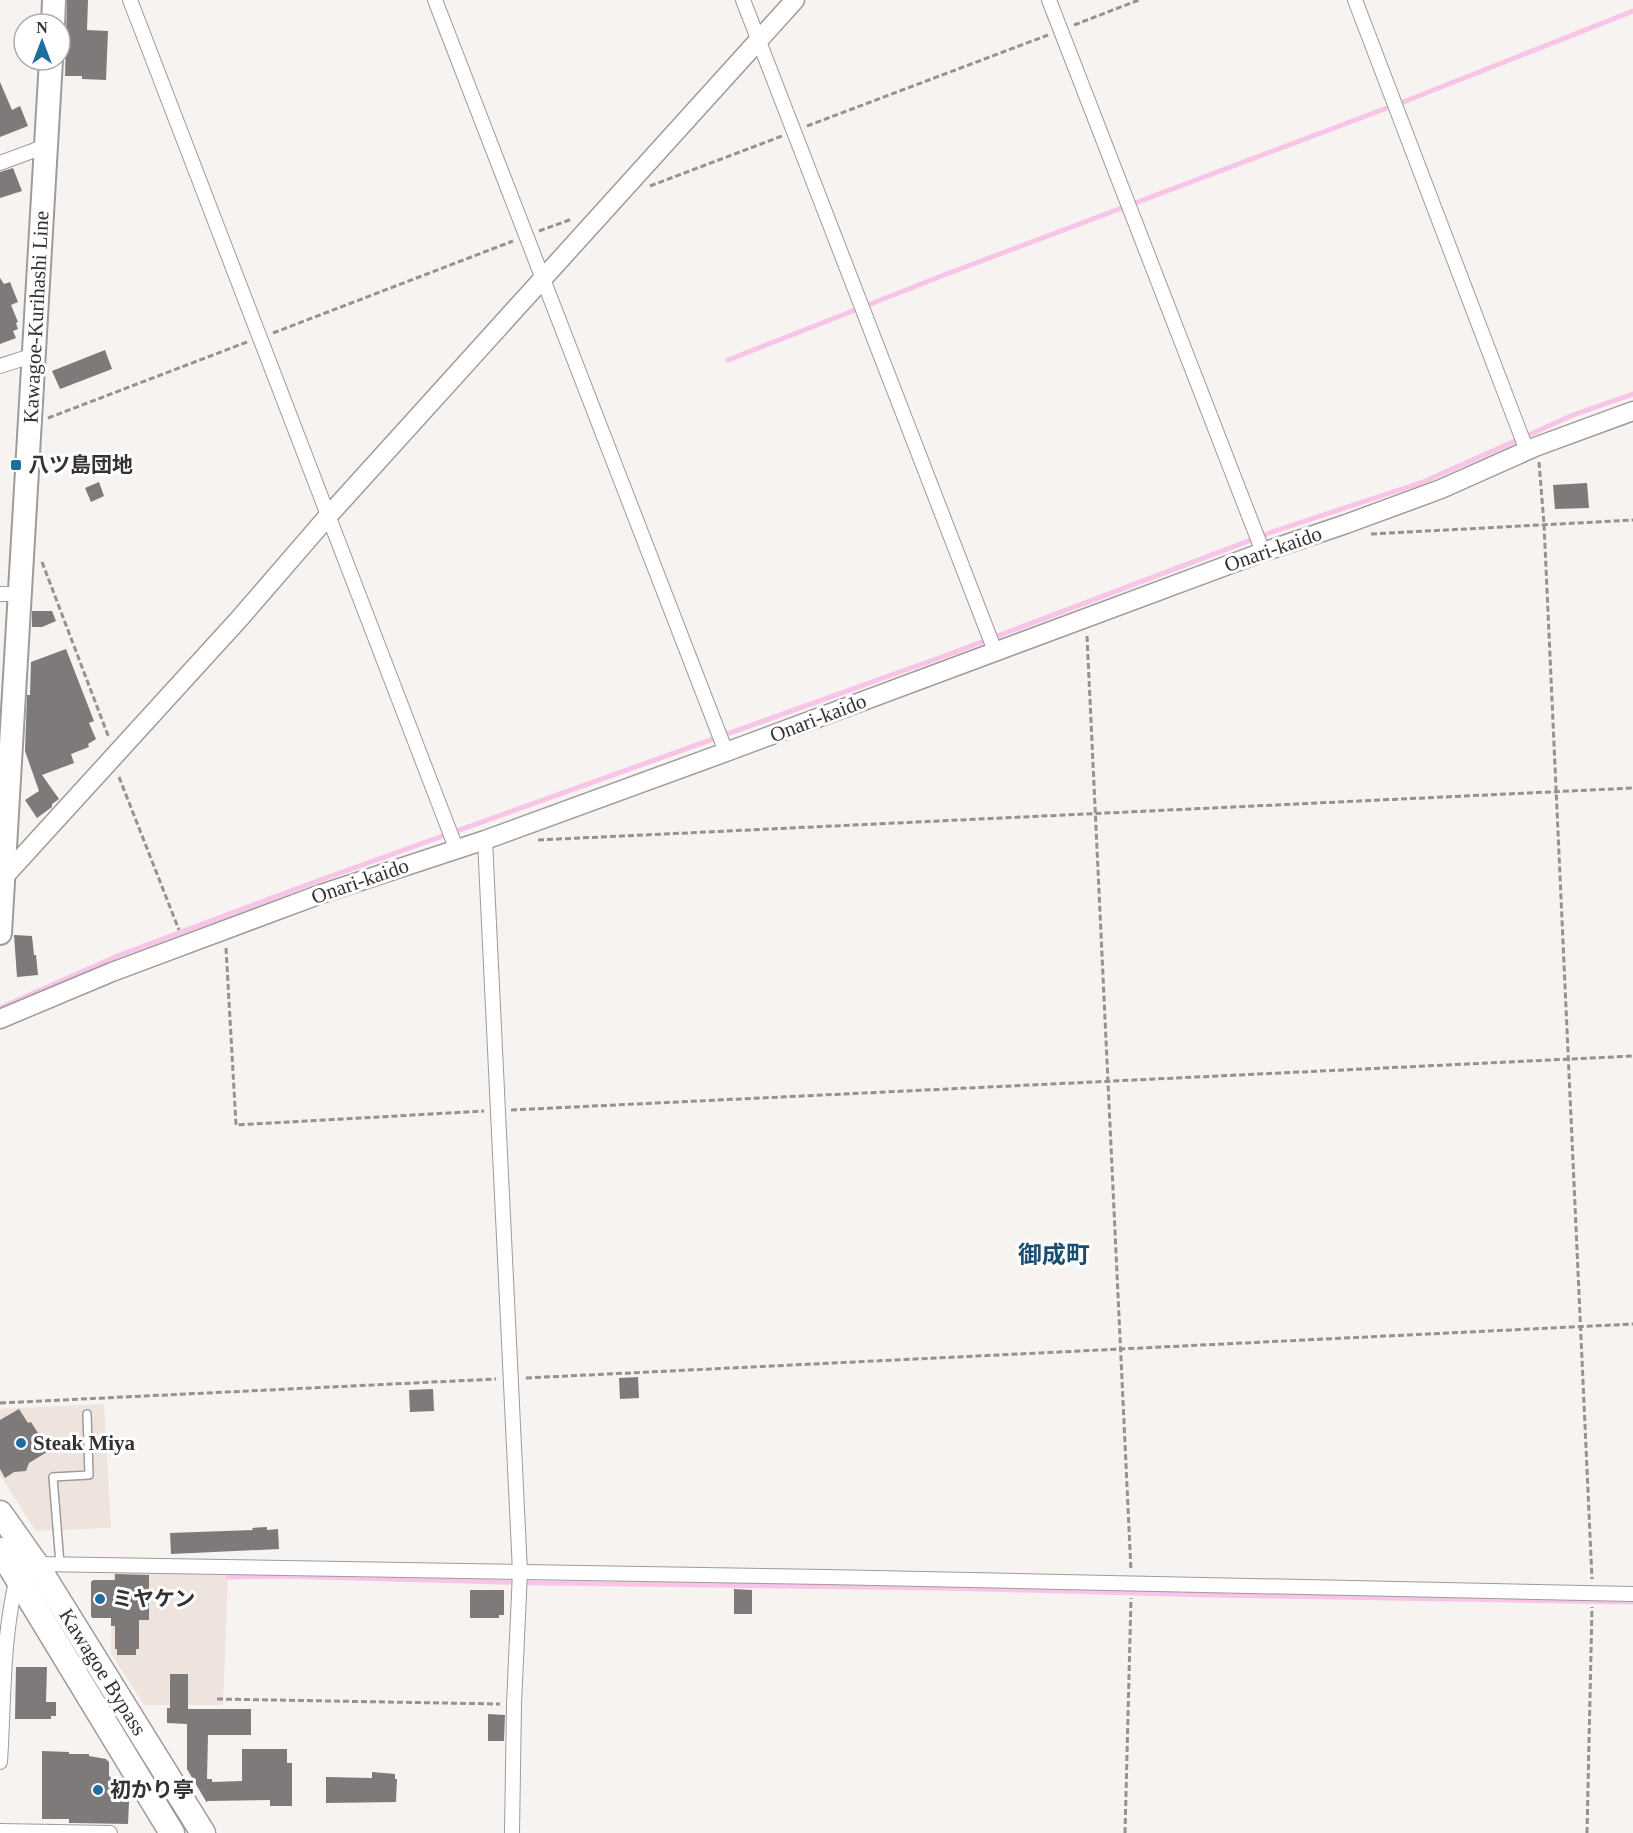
<svg xmlns="http://www.w3.org/2000/svg" width="1633" height="1833" font-family="'Times New Roman','Noto Sans JP',serif">
	<style>
		.built { fill: #efe3de }
		.lines { fill: none; stroke-linecap: round; stroke-linejoin: round }
		.stream { stroke: #f8c5e8; stroke-width: 5 }
		.building { fill: #7e7a7a }
		.service-casing { stroke: #9f9b9a; stroke-width: 10 }
		.minor-casing { stroke: #9f9b9a; stroke-width: 16 }
		.tertiary-casing { stroke: #9f9b9a; stroke-width: 21 }
		.primary-casing { stroke: #9f9b9a; stroke-width: 26 }
		.trunk-casing { stroke: #9f9b9a; stroke-width: 27 }
		.path { stroke: #959291; stroke-width: 3; stroke-dasharray: 6 3; stroke-linecap: butt }
		.service { stroke: #fff; stroke-width: 7 }
		.minor { stroke: #fff; stroke-width: 14 }
		.tertiary { stroke: #fff; stroke-width: 18 }
		.primary { stroke: #fff; stroke-width: 22 }
		.trunk { stroke: #fff; stroke-width: 24 }
		.poi-dot { fill: #1e6ea0; stroke: #fff; stroke-width: 2 }
		.labels { text-anchor: middle; stroke-width: 6; stroke-linejoin: round; paint-order: stroke }
		.street-label { font-size: 21px; fill: #343232; stroke: #fff }
		.poi-label { font-size: 21px; font-weight: bold; fill: #343232; stroke: #fff; text-anchor: start }
		.quarter-label { font-size: 24px; font-weight: bold; fill: #194e71; stroke: #fff }
	</style>
	<rect width="100%" height="100%" fill="#f7f3f1"/>
	<g class="built">
		<path d="M104 1404 111 1528 36 1531 0 1475V1409Z"/>
		<path d="M113 1573 228 1574 223 1705H144L111 1653Z"/>
	</g>
	<g class="lines">
		<g class="stream">
			<path d="M728 360 944 275 1411 99 1633 11"/>
			<path d="M0 1008 120 955 312 883 950 654 1272 532 1423 482 1573 415 1633 394"/>
			<path d="M228 1577 281 1576 541 1583 945 1588 1211 1595 1633 1602"/>
		</g>
	</g>
	<g class="building">
		<path d="M67 0H88L87 30 108 31 106 80 82 79V76H65Z"/>
		<path d="M0 82 12 110 20 106 28 126 0 137Z"/>
		<path d="M13 168 22 191 0 198V172Z"/>
		<path d="M0 278 4 284 10 282 18 302 11 305 18 322 16 323 18 329 13 331 16 338 0 344Z"/>
		<path d="M105 350 112 369 60 389 52 371Z"/>
		<path d="M99 482 104 496 91 502 85 488Z"/>
		<path d="M1587 483 1589 508 1555 509 1553 485Z"/>
		<path d="M32 611H52L56 621 42 627H32Z"/>
		<path d="M66 649 94 721 89 723 96 739 88 744 89 747 71 754 74 763 42 775 59 799 52 804V807L37 818 25 800 39 791 25 751 27 695H30L31 662Z"/>
		<path d="M14 935 32 936 34 955H36L38 975 17 977Z"/>
		<path d="M638 1377 639 1398 620 1399 619 1378Z"/>
		<path d="M433 1389 434 1411 410 1412 409 1390Z"/>
		<path d="M19 1409 28 1423 31 1422 38 1433 36 1434 47 1452 29 1463 26 1471 14 1472 5 1478 0 1469V1420Z"/>
		<path d="M267 1527V1530L278 1529 279 1549 171 1554 170 1533 253 1530 252 1528Z"/>
		<path d="M115 1574 149 1575V1620H139V1649H136V1655H117V1649H115V1626H111V1618H92L91 1616V1582L93 1580H115Z"/>
		<path d="M734 1589 752 1590V1614H734Z"/>
		<path d="M470 1590H504V1615H499V1618H470Z"/>
		<path d="M16 1667H47L46 1702H56V1716H51V1719H15Z"/>
		<path d="M170 1674H188V1709H251V1735H208L207 1779H212V1782L242 1781V1749H287V1763H292V1806H270V1800L207 1801V1803L187 1769V1724L167 1723V1708H170Z"/>
		<path d="M488 1714 505 1715 504 1741H488Z"/>
		<path d="M42 1751 69 1752V1754H89V1756L106 1759 109 1762V1776L123 1788 129 1802 128 1824 73 1823H69V1819H42Z"/>
		<path d="M372 1772 395 1774V1779H397L396 1802 326 1803V1777L372 1778Z"/>
	</g>
	<g class="lines">
		<defs>
			<path id="service" d="M60 1564 53 1477 89 1475 87 1414"/>
			<g id="minor">
				<path d="M130 0 456 848"/>
				<path d="M435 0 726 752"/>
				<path d="M743 0 995 651"/>
				<path d="M1049 0 1263 552"/>
				<path d="M1355 0 1527 451"/>
				<path d="M0 163 46 146"/>
				<path d="M0 366 34 355"/>
				<path d="M0 594H19"/>
				<path d="M485 840 520 1572 514 1704 512 1833"/>
				<path d="M36 1564 827 1577 1633 1594"/>
				<path d="M0 1762C4 1701 2 1637 17 1578"/>
				<path d="M0 1831 110 1833"/>
			</g>
			<g id="tertiary">
				<path d="M3 878 240 618 329 515 795 0"/>
				<path d="M0 1019 112 972 321 894 485 840 726 752 1263 552 1346 524 1441 489 1535 447 1633 411"/>
			</g>
			<g id="primary">
				<path d="M53 24 54 0"/>
				<path d="M0 933 51 60"/>
			</g>
			<g id="trunk">
				<path d="M0 1513 36 1564 203 1833"/>
				<path d="M0 1550 172 1833"/>
			</g>
		</defs>
		<use href="#service" class="service-casing"/>
		<use href="#minor" class="minor-casing"/>
		<use href="#tertiary" class="tertiary-casing"/>
		<use href="#primary" class="primary-casing"/>
		<use href="#trunk" class="trunk-casing"/>
		<g class="path">
			<path d="M1074 25 1139 0"/>
			<path d="M807 126 1048 35"/>
			<path d="M650 186 782 136"/>
			<path d="M539 231 572 219"/>
			<path d="M273 333 513 241"/>
			<path d="M48 418 247 342"/>
			<path d="M1539 462 1544 524 1592 1579"/>
			<path d="M1371 534 1633 520"/>
			<path d="M42 562 109 738"/>
			<path d="M1087 636 1131 1571"/>
			<path d="M119 777 179 930"/>
			<path d="M538 840 1633 788"/>
			<path d="M226 948 236 1125 484 1111"/>
			<path d="M511 1110 1633 1056"/>
			<path d="M526 1378 1633 1324"/>
			<path d="M0 1403 496 1379"/>
			<path d="M217 1699 500 1704"/>
			<path d="M1125 1833 1131 1598"/>
			<path d="M1587 1833 1592 1607"/>
		</g>
		<use href="#service" class="service"/>
		<use href="#minor" class="minor"/>
		<use href="#tertiary" class="tertiary"/>
		<use href="#primary" class="primary"/>
		<use href="#trunk" class="trunk"/>
	</g>
	<g class="poi-dot">
		<rect x="10" y="459" width="12" height="12" rx="3"/>
		<circle cx="21" cy="1443" r="6"/>
		<circle cx="100" cy="1599" r="6"/>
		<circle cx="98" cy="1790" r="6"/>
	</g>
	<g class="labels">
		<g class="street-label">
			<text transform="translate(36 317) rotate(-87)" y="7">Kawagoe-Kurihashi Line</text>
			<text transform="translate(1273 549) rotate(-19)" y="7">Onari-kaido</text>
			<text transform="translate(818 718) rotate(-21)" y="7">Onari-kaido</text>
			<text transform="translate(360 881) rotate(-19)" y="7">Onari-kaido</text>
			<text transform="translate(103 1672) rotate(58)" y="7">Kawagoe Bypass</text>
		</g>
		<g class="poi-label">
			<text x="28" y="472">八ツ島団地</text>
			<text x="33" y="1450">Steak Miya</text>
			<text x="112" y="1606">ミヤケン</text>
			<text x="110" y="1797">初かり亭</text>
		</g>
		<g class="quarter-label">
			<text x="1054" y="1263">御成町</text>
		</g>
	</g>
	<g transform="translate(42 42)"><circle r="28" fill="#ffffff" stroke="#aeadad" stroke-width="1.5"/>
	<path d="M0-4.5L10 22L0 15L-10 22Z" fill="#1e6ea0"/>
	<text y="-9" font-size="16" font-weight="bold" text-anchor="middle" fill="#343232">N</text>
	</g>
</svg>
